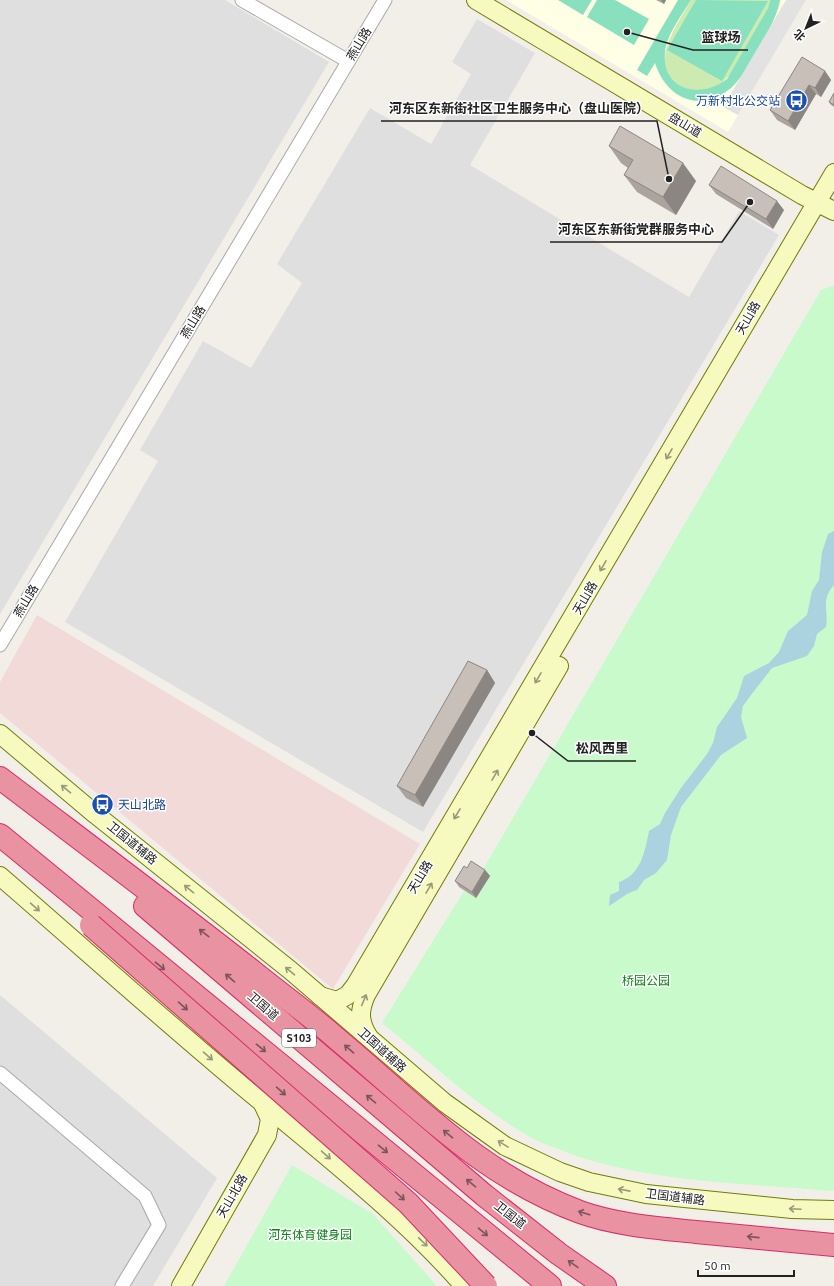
<svg xmlns="http://www.w3.org/2000/svg" width="834" height="1286" font-family="Ubuntu,'Noto Sans SC',sans-serif">
	<style>
		.residential { fill: #e0dfdf }
		.commercial { fill: #f2dad9 }
		.education { fill: #ffffe5 }
		.grass { fill: #cdebb0 }
		.park { fill: #c8facc }
		.pitch { fill: #88e0be }
		.parking { fill: #e2e2e2 }
		.water { fill: #aad3df }
		.lines { fill: none; stroke-linecap: round; stroke-linejoin: round }
		.street-casing { stroke: #a9a9a9; stroke-width: 15 }
		.secondary-casing { stroke: #707d05; stroke-width: 20 }
		.highway-casing { stroke: #dc2a67; stroke-width: 24 }
		.street { stroke: #fff; stroke-width: 13 }
		.secondary { stroke: #f7fabf; stroke-width: 18 }
		.highway { stroke: #e892a2; stroke-width: 22 }
		.highway-bridge-casing { stroke: #dc2a67; stroke-width: 24; stroke-linecap: butt }
		.highway-bridge { stroke: #e892a2; stroke-width: 22 }
		.wall { fill: #aba49e }
		.shaded-wall { fill: #8b8681 }
		.building { fill: #c7bfb8; stroke: #8b8681 }
		.oneway { stroke: #979978 }
		.oneway2 { stroke: #7b545c }
		.labels { text-anchor: middle; stroke-width: 3; stroke-linejoin: round; paint-order: stroke }
		.shield { fill: #fff; stroke: #646464; stroke-width: 1 }
		.shield-label { font-size: 11px; font-weight: bold; fill: #222 }
		.street-label { font-size: 12px; fill: #222; stroke: #fff }
		.transit-label { font-size: 12px; fill: #164399; stroke: #fff; text-anchor: end }
		.park-label { font-size: 12px; fill: #0c8416; stroke: #fff }
		.leader { fill: none; stroke: #222; stroke-width: 1.5 }
		.callout-dot { fill: #222; stroke: #fff; stroke-width: 1.5 }
		.callout-label { font-size: 13px; text-anchor: middle; font-weight: bold; fill: #222; stroke: #fff; stroke-width: 3; stroke-linejoin: round; paint-order: stroke }
	</style>
	<rect width="100%" height="100%" fill="#f2efe9"/>
	<g class="residential">
		<path d="M0 0H225L329 62 0 614Z"/>
		<path d="M477 19 535 53 470 165 689 297 739 211 779 235 423 832 65 622 158 461 140 450 203 341 251 368 302 283 277 264 370 108 431 144 471 74 452 62Z"/>
		<path d="M0 995 217 1178 153 1286H0Z"/>
	</g>
	<path class="commercial" d="M37 615 420 844 333 989 0 713V682Z"/>
	<path class="education" d="M506 0H806L728 132Z"/>
	<path class="grass" d="M691 0H770L768 8C758 26 735 76 719 85 709 91 694 92 684 88 643 69 678 24 691 0Z"/>
	<g class="park">
		<path d="M834 285V1191C745 1183 639 1183 556 1148 547 1145 537 1141 528 1136 475 1105 430 1062 382 1023L464 891 476 898 482 871 821 290Z"/>
		<path d="M292 1165 373 1214 437 1286H224Z"/>
	</g>
	<g class="pitch">
		<path d="M558 0H592L583 15Z"/>
		<path d="M597 0H615L649 19 634 45 587 17Z"/>
		<path d="M678 0H691C682 15 667 34 665 52 661 90 701 100 727 79L768 8 770 0H780C778 19 746 75 731 88 700 114 666 98 655 63L647 76 637 70Z"/>
		<path d="M696 0 768 1 722 81 667 50Z"/>
	</g>
	<path class="parking" d="M786 0H806L738 115 723 107Z"/>
	<path class="water" d="M834 531V585C820 601 829 610 826 627L817 634 814 646 807 656 772 668 751 695 743 706 741 717 747 738 721 755 681 807 671 835 667 860 656 873 644 880 637 890C626 893 619 900 609 906L610 895 619 891V882C641 875 645 851 649 831L660 824 665 813 681 788 707 754 713 743 717 727 737 698 744 676 769 663 779 652 788 631 807 615 812 591 819 580 822 552 828 534Z"/>
	<g class="lines">
		<defs>
			<g id="street">
				<path d="M242 0 348 61"/>
				<path d="M0 645 385 0"/>
				<path d="M0 1073 145 1196 159 1225 122 1286"/>
			</g>
			<g id="secondary">
				<path d="M476 0 802 195 834 211"/>
				<path d="M0 734 95 814 290 970 445 1103 505 1146 560 1172 589 1182 646 1194 792 1209 834 1210"/>
				<path d="M0 876C88 952 174 1030 264 1104 333 1162 405 1218 464 1286"/>
				<path d="M320 996 337 1001 348 995 355 986 834 173"/>
				<path d="M368 1036C359 1021 359 1011 366 995L559 666"/>
				<path d="M181 1286 267 1135 270 1119 263 1104"/>
			</g>
			<g id="highway">
				<path d="M0 778C84 842 168 905 251 970 279 993 309 1014 336 1038 415 1104 480 1175 580 1212 616 1225 658 1228 696 1232 742 1236 788 1241 834 1245"/>
				<path d="M0 835 550 1286"/>
				<path d="M145 906 484 1195 559 1254 605 1286"/>
			</g>
		</defs>
		<use href="#street" class="street-casing"/>
		<use href="#secondary" class="secondary-casing"/>
		<use href="#highway" class="highway-casing"/>
		<use href="#street" class="street"/>
		<use href="#secondary" class="secondary"/>
		<use href="#highway" class="highway"/>
		<defs>
			<path id="highway-bridge" d="M91 925 408 1203 486 1286"/>
		</defs>
		<use href="#highway-bridge" class="highway-bridge-casing"/>
		<use href="#highway-bridge" class="highway-bridge"/>
	</g>
	<g class="wall">
		<path d="M656 0H666L664 4Z"/>
		<path d="M825 71 831 80 821 97 816 94 795 130 777 120 770 110Z"/>
		<path d="M834 93V107L831 105 829 102Z"/>
		<path d="M609 146 696 181 676 215 637 192 624 175 628 168 621 163Z"/>
		<path d="M709 185 784 210 773 229 716 194Z"/>
		<path d="M487 670 495 683 423 807 406 798 397 786Z"/>
		<path d="M467 868 485 870 490 876 476 898 459 887 455 881Z"/>
	</g>
	<g class="shaded-wall">
		<path d="M661 0H666L664 4Z"/>
		<path d="M825 71 831 80 821 97 815 88Z"/>
		<path d="M809 85 816 94 795 130 788 121Z"/>
		<path d="M683 163 696 181 676 215 663 197Z"/>
		<path d="M777 201 784 210 773 229 766 219Z"/>
		<path d="M487 670 495 683 423 807 415 795Z"/>
		<path d="M485 870 490 876 476 898 472 892Z"/>
	</g>
	<g class="building">
		<path d="M802 57 825 71 815 88 809 85 788 121 770 110Z"/>
		<path d="M834 93V105L829 102Z"/>
		<path d="M620 126 683 163 663 197 624 175 633 160 609 146Z"/>
		<path d="M721 166 777 201 766 219 709 185Z"/>
		<path d="M468 661 487 670 415 795 397 786Z"/>
		<path d="M471 861 485 870 472 892 455 881 464 866 467 868Z"/>
	</g>
	<defs><path id="oneway-shaft" d="M-6 0H5M1.5-3L5.5 0L1.5 3" fill="none" stroke-width="1.6" stroke-linecap="round" stroke-linejoin="round"/></defs>
	<g class="oneway">
		<use href="#oneway-shaft" transform="translate(669 454) rotate(120)"/>
		<use href="#oneway-shaft" transform="translate(603 566) rotate(120)"/>
		<use href="#oneway-shaft" transform="translate(538 678) rotate(120)"/>
		<use href="#oneway-shaft" transform="translate(495 775) rotate(-60)"/>
		<use href="#oneway-shaft" transform="translate(66 789) rotate(-140)"/>
		<use href="#oneway-shaft" transform="translate(457 814) rotate(121)"/>
		<use href="#oneway-shaft" transform="translate(429 888) rotate(-60)"/>
		<use href="#oneway-shaft" transform="translate(189 889) rotate(-141)"/>
		<use href="#oneway-shaft" transform="translate(35 907) rotate(41)"/>
		<use href="#oneway-shaft" transform="translate(290 971) rotate(-140)"/>
		<use href="#oneway-shaft" transform="translate(364 1000) rotate(-67)"/>
		<use href="#oneway-shaft" transform="translate(208 1056) rotate(41)"/>
		<use href="#oneway-shaft" transform="translate(503 1144) rotate(-148)"/>
		<use href="#oneway-shaft" transform="translate(326 1155) rotate(41)"/>
		<use href="#oneway-shaft" transform="translate(624 1190) rotate(-169)"/>
		<use href="#oneway-shaft" transform="translate(795 1209) rotate(-177)"/>
		<use href="#oneway-shaft" transform="translate(423 1242) rotate(44)"/>
	</g>
	<g class="oneway2">
		<use href="#oneway-shaft" transform="translate(204 933) rotate(-142)"/>
		<use href="#oneway-shaft" transform="translate(160 966) rotate(39)"/>
		<use href="#oneway-shaft" transform="translate(230 978) rotate(-139)"/>
		<use href="#oneway-shaft" transform="translate(183 1006) rotate(41)"/>
		<use href="#oneway-shaft" transform="translate(261 1048) rotate(39)"/>
		<use href="#oneway-shaft" transform="translate(349 1049) rotate(-139)"/>
		<use href="#oneway-shaft" transform="translate(281 1091) rotate(41)"/>
		<use href="#oneway-shaft" transform="translate(371 1099) rotate(-140)"/>
		<use href="#oneway-shaft" transform="translate(448 1134) rotate(-141)"/>
		<use href="#oneway-shaft" transform="translate(383 1149) rotate(39)"/>
		<use href="#oneway-shaft" transform="translate(471 1183) rotate(-140)"/>
		<use href="#oneway-shaft" transform="translate(400 1196) rotate(42)"/>
		<use href="#oneway-shaft" transform="translate(584 1213) rotate(-163)"/>
		<use href="#oneway-shaft" transform="translate(483 1232) rotate(40)"/>
		<use href="#oneway-shaft" transform="translate(753 1237) rotate(-174)"/>
		<use href="#oneway-shaft" transform="translate(573 1264) rotate(-145)"/>
	</g>
	<defs>
		<symbol id="bus-disc" viewBox="-11 -11 22 22"><circle r="9.5" fill="#1a4fb4" stroke="#fff"/><path d="M-5-6H5V4H4V6H2V4H-2V6H-4V4H-5ZM-3.5-4V0h7V-4ZM-3.5 1.2v1.5H-2V1.2ZM2 1.2v1.5H3.5V1.2Z" fill="#fff"/></symbol>
	</defs>
	<g fill-rule="evenodd">
		<use href="#bus-disc" x="784" y="88" width="25" height="25"/>
		<use href="#bus-disc" x="90" y="792" width="25" height="25"/>
	</g>
	<g class="labels">
		<rect class="shield" x="282" y="1029" width="34" height="18" rx="3"/>
		<g class="shield-label">
			<text x="299" y="1042">S103</text>
		</g>
		<g class="street-label">
			<text transform="translate(359 44) rotate(-59)" y="4">燕山路</text>
			<text transform="translate(685 125) rotate(31)" y="4">盘山道</text>
			<text transform="translate(748 318) rotate(-60)" y="4">天山路</text>
			<text transform="translate(193 322) rotate(-59)" y="4">燕山路</text>
			<text transform="translate(585 598) rotate(-60)" y="4">天山路</text>
			<text transform="translate(26 601) rotate(-59)" y="4">燕山路</text>
			<text transform="translate(132 843) rotate(39)" y="4">卫国道辅路</text>
			<text transform="translate(420 877) rotate(-59)" y="4">天山路</text>
			<text transform="translate(263 1006) rotate(41)" y="4">卫国道</text>
			<text transform="translate(382 1050) rotate(42)" y="4">卫国道辅路</text>
			<text transform="translate(232 1196) rotate(-60)" y="4">天山北路</text>
			<text transform="translate(675 1197) rotate(7)" y="4">卫国道辅路</text>
			<text transform="translate(510 1215) rotate(38)" y="4">卫国道</text>
		</g>
		<g class="transit-label">
			<text x="780" y="105">万新村北公交站</text>
			<text x="118" y="809" text-anchor="start">天山北路</text>
		</g>
		<g class="park-label">
			<text x="646" y="985">桥园公园</text>
			<text x="310" y="1239">河东体育健身园</text>
		</g>
	</g>
	<path class="leader" d="M627 32L693 50H748M669 179L657 121H381M750 202L722 242H550M532 733L568 761H636"/>
	<g class="callout-dot">
		<circle cx="627" cy="32" r="4"/>
		<circle cx="669" cy="179" r="4"/>
		<circle cx="750" cy="202" r="4"/>
		<circle cx="532" cy="733" r="4"/>
	</g>
	<g class="callout-label">
		<text x="721" y="42">篮球场</text>
		<text x="519" y="113">河东区东新街社区卫生服务中心（盘山医院）</text>
		<text x="636" y="234">河东区东新街党群服务中心</text>
		<text x="602" y="753">松风西里</text>
	</g>
	<g transform="translate(806 28) rotate(223)" stroke="#ffffff" stroke-width="3" paint-order="stroke">
	<path d="M0-3L7 15L0 10L-7 15Z" fill="#222222"/>
	<text y="-6" font-size="11" font-weight="bold" text-anchor="middle" fill="#222222">北</text>
	</g>
	<path d="M698 1270v6h96v-6" fill="none" stroke="#222222" stroke-width="2"/>
	<text x="704" y="1270" font-size="12" fill="#222222" stroke="#ffffff" stroke-width="3" paint-order="stroke">50 m</text>
</svg>
